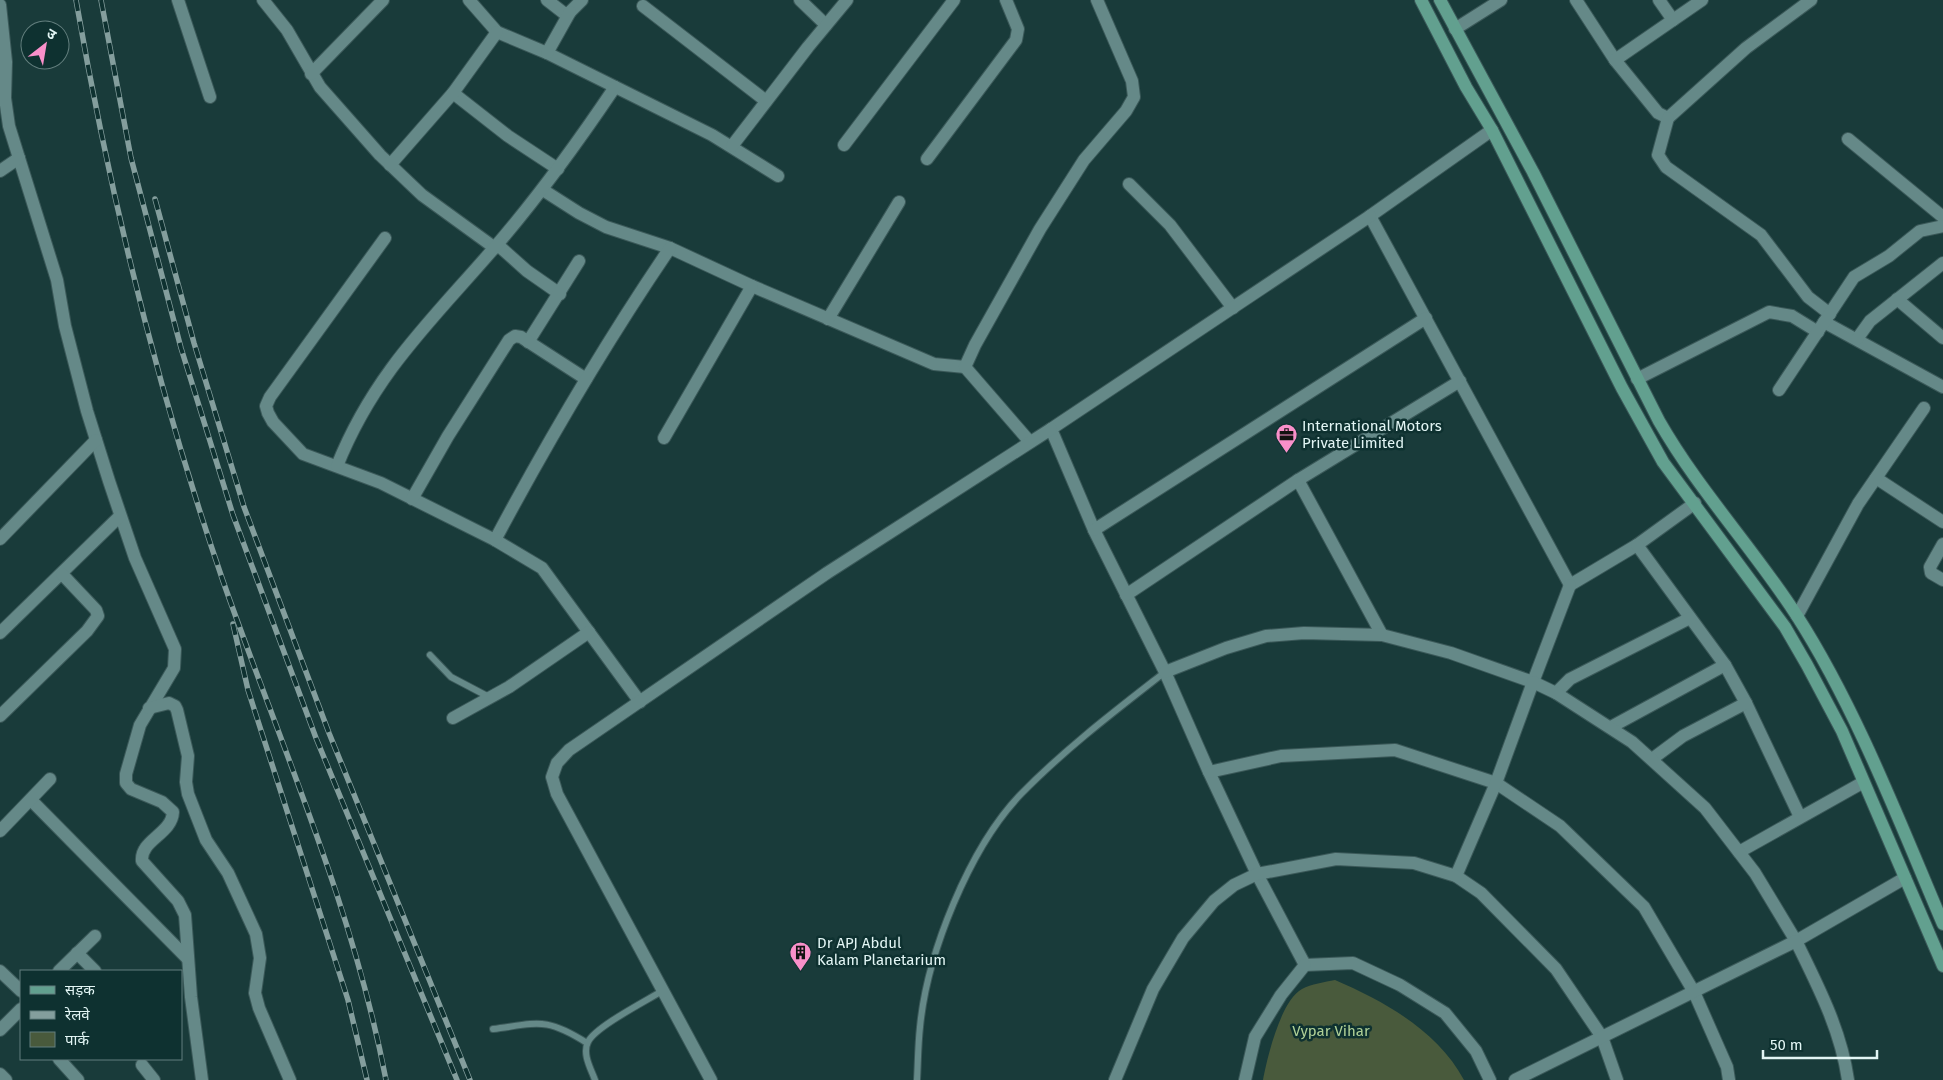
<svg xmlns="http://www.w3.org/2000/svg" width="1943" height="1080" font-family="'Fira Sans','Noto Sans Devanagari',sans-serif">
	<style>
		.green { fill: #495a3c }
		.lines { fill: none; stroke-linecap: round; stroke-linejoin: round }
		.service-casing { stroke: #3b5959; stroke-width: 8 }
		.minor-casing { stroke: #3b5959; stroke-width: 14 }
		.secondary-casing { stroke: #3b5959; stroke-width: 14 }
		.service { stroke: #658988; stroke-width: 6 }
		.minor { stroke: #658988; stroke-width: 12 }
		.secondary { stroke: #62a08f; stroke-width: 12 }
		.rail-casing { stroke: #849e9d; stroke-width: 5.5 }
		.rail { stroke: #0e3130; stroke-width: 4; stroke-dasharray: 11; stroke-linecap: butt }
		.labels { text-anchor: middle; stroke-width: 5; stroke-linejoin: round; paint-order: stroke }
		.poi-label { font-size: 15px; fill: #e2f5f4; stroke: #0e3130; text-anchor: start }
		.park-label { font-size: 15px; fill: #afd096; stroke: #0e3130 }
	</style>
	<rect width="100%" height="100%" fill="#193b3a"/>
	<path class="green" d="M1335 980C1384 1001 1438 1031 1464 1080H1263C1267 1058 1281 1000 1302 989 1311 984 1325 982 1335 980Z"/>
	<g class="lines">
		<defs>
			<g id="service">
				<path d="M430 655 451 677 489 697"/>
				<path d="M493 1029C539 1023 546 1017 587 1043"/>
				<path d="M595 1080C591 1069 582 1054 588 1042 595 1027 646 1001 662 991"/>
				<path d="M917 1080C918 1062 918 1045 920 1027 927 954 969 848 1021 794 1065 749 1115 711 1165 672"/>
			</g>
			<g id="minor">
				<path d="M178 0 210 97"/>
				<path d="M263 0 287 30 320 87 380 155 422 195 495 248 499 246 527 271 560 294"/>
				<path d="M469 0 497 32 547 53 712 135 778 176"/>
				<path d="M547 0 565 14 570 12 582 0"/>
				<path d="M800 0 826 25"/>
				<path d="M1576 0 1615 60 1658 113 1668 118 1746 48 1811 0"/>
				<path d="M1659 0 1673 20"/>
				<path d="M0 5 6 62 5 98 9 126 57 280 65 326 87 411 109 481 135 558 175 649 174 668 140 725 126 774V783L131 789 162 802 173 812C172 834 140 840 142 861L178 901 185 915 191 997 202 1080"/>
				<path d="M643 6 766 101"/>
				<path d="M1455 29 1501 0"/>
				<path d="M547 53 570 12"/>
				<path d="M1615 60 1702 0"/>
				<path d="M311 74 383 0"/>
				<path d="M453 93 508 136 558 169"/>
				<path d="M1668 118 1658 155 1666 167 1761 235 1808 297 1830 314"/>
				<path d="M1492 130 1370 216 1570 585 1637 545 1695 503"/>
				<path d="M1848 139 1943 217"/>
				<path d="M844 145 954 0"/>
				<path d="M732 146 808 47 847 0"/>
				<path d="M927 159 1016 40 1018 29 1006 0"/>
				<path d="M390 165 453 93 497 32"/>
				<path d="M0 171 19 158"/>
				<path d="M1129 184 1170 225 1233 308"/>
				<path d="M543 190 579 213 606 227 670 248 752 286 934 364 965 367"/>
				<path d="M1370 216 1051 429 1094 530 1165 672 1209 772 1257 874 1305 965 1353 963 1400 985 1445 1013 1476 1051 1490 1080"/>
				<path d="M385 238 270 397 266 406 268 413 273 422 303 454 381 483 495 540 542 568 640 702"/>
				<path d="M1897 299 1943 338"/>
				<path d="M828 319 899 202"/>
				<path d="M1824 322 1943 387"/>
				<path d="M1857 339 1870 321 1943 263"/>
				<path d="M528 342 579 261"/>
				<path d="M1637 379 1769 312 1792 316 1818 332"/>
				<path d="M1779 390 1854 277 1889 256 1920 231 1943 226"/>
				<path d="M664 438 752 286"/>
				<path d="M1030 442 965 367 975 345 1040 229 1084 160 1126 111 1134 97 1132 81 1097 0"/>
				<path d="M337 466C374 373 432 320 495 247 539 196 578 142 615 87"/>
				<path d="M1876 478 1943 522"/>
				<path d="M1298 480 1382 635"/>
				<path d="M412 499 448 436 509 340 515 336 521 337 586 379"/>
				<path d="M1094 530 1426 318"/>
				<path d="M0 539 96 440"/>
				<path d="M495 540C549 439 606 342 670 248"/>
				<path d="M1943 544 1930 567 1931 573 1943 580"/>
				<path d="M1637 545 1725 665 1746 703 1800 817"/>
				<path d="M1126 595 1298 480 1460 381"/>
				<path d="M1797 616 1858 504 1924 408"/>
				<path d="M0 633 120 516"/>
				<path d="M1165 672 1226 648 1266 636 1304 633 1382 635 1451 653 1533 682 1570 585"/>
				<path d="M1556 693 1570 679 1690 618"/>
				<path d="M149 708 169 703 175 706 177 710 188 756 186 782 188 794 206 840 228 873 256 934 260 958 255 993 259 1008 290 1080"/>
				<path d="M0 716 87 631 98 616 96 610 62 574"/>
				<path d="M453 718 509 687 589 632"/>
				<path d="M1611 727 1725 665"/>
				<path d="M1652 759 1683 736 1746 703"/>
				<path d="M1209 772 1281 756 1395 750 1496 783 1560 826 1644 907 1694 992 1727 1067 1729 1080"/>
				<path d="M31 800 188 959"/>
				<path d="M0 831 50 779"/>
				<path d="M1739 852 1862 783"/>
				<path d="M1456 876 1496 783 1533 682 1556 693 1632 742 1705 808 1755 873 1796 941 1905 878"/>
				<path d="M77 953 95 971"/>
				<path d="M0 971 21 991"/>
				<path d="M59 971 95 936"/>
				<path d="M0 1030 21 1009"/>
				<path d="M59 1059 78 1080"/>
				<path d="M142 1065 154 1080"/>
				<path d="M0 1074 6 1080"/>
				<path d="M711 1080 557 794 552 777 557 763 569 750 827 573 1051 429"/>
				<path d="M1115 1080 1153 989 1183 938 1214 901 1234 885 1257 874 1336 859 1414 863 1456 876 1481 893 1556 969 1602 1037 1617 1080"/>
				<path d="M1245 1080 1255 1037 1281 995 1305 965"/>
				<path d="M1515 1080 1796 941C1818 986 1841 1030 1848 1080"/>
			</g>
			<g id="secondary">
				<path d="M1421 0 1466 87 1492 130 1622 388 1663 462 1785 627 1807 665 1842 731 1943 966"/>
				<path d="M1440 0 1533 172 1659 421C1699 491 1754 549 1797 616 1856 708 1900 823 1943 924"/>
			</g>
		</defs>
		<use href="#service" class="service-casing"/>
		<use href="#minor" class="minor-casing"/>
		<use href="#secondary" class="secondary-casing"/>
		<use href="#service" class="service"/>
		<use href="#minor" class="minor"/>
		<use href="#secondary" class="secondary"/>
		<defs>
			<g id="rail">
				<path d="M76 0C110 196 158 392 223 581 281 746 353 907 386 1080"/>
				<path d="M101 0 131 158 181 348 233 515 316 738 457 1080"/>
				<path d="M155 199 194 343 244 507 329 733 470 1080"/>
				<path d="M233 624 248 690 348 1000 367 1080"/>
			</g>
		</defs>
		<use href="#rail" class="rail-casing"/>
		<use href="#rail" class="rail"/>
	</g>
	<defs>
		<symbol id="office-pin" viewBox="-11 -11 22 30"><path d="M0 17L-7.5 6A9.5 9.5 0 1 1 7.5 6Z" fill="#f990ca" stroke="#0e3130"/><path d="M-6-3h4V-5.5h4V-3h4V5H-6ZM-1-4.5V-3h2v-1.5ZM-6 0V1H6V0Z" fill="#111"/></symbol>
		<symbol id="building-pin" viewBox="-11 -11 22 30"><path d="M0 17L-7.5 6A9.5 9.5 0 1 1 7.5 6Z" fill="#f990ca" stroke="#0e3130"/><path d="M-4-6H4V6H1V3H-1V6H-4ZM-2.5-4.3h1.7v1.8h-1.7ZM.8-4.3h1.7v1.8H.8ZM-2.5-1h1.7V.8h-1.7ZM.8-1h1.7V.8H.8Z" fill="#111"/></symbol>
	</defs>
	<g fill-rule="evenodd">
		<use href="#office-pin" x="1274" y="422" width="25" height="34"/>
		<use href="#building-pin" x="788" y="940" width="25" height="34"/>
	</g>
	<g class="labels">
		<g class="poi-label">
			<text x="1302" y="431">International Motors<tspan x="1302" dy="17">Private Limited</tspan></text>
			<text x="817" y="948">Dr APJ Abdul<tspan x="817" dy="17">Kalam Planetarium</tspan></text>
		</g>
		<g class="park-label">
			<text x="1331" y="1036">Vypar Vihar</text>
		</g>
	</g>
	<rect x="20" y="970" width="162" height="90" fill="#0e3130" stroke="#637f7e"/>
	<rect x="30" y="986" width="25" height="8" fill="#62a08f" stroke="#637f7e"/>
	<text x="65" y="995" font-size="15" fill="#e2f5f4">सड़क</text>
	<rect x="30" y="1011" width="25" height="8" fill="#849e9d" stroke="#637f7e"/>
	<text x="65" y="1020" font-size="15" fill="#e2f5f4">रेलवे</text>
	<rect x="30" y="1032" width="25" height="15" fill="#495a3c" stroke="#637f7e"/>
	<text x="65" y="1045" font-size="15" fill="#e2f5f4">पार्क</text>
	<g transform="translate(45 45) rotate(31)"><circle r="24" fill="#0e3130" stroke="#637f7e"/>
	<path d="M0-4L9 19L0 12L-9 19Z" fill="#f990ca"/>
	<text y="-8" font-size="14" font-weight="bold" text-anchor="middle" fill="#e2f5f4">उ</text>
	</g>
	<path d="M1763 1050v8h114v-8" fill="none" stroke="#e2f5f4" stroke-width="2.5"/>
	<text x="1770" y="1050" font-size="15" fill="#e2f5f4" stroke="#0e3130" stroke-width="4" paint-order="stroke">50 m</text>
</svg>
